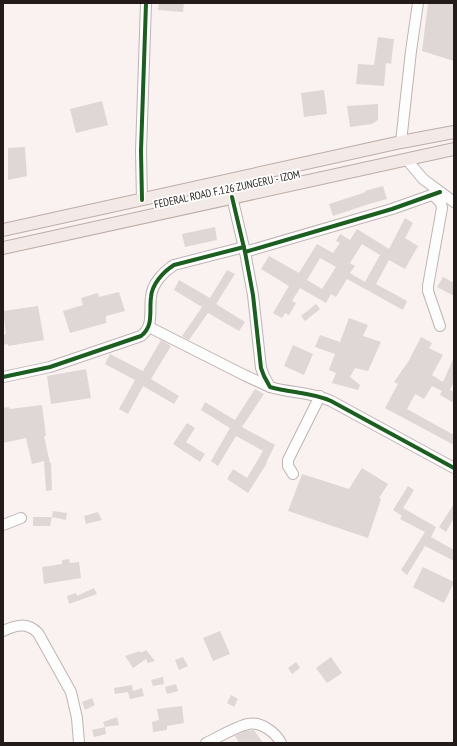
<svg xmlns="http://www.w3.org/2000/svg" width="457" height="746" font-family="'PT Sans Narrow',sans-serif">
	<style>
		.building { fill: #ded7d5; fill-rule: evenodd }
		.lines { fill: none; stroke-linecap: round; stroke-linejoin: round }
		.minor-casing { stroke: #bcb5b3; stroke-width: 12 }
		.major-casing { stroke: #beaca7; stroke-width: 14 }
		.minor { stroke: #fefdfd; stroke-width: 10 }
		.major { stroke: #f3eae8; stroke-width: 12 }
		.cycleway-casing { stroke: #fff; stroke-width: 6 }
		.cycleway { stroke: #1b5e20; stroke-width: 4 }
		.labels { text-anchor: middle; stroke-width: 3.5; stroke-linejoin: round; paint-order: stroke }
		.street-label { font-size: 11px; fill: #231b1a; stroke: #fff }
	</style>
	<rect width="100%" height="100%" fill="#faf2f0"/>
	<g class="building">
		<path d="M159 3H184L183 12 158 10Z"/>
		<path d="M428 3H454V61L422 51Z"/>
		<path d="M378 37 394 39 391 64 386 63 384 86 356 84 358 64 374 65Z"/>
		<path d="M324 90 327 114 304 117 301 93Z"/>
		<path d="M102 101 108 125 76 133 70 109Z"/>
		<path d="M378 104V120L372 124 350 127 347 106Z"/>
		<path d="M25 147 27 176 8 180V148Z"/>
		<path d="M383 186 387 199 369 204 333 216 329 204 366 192 365 191Z"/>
		<path d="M405 218 413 223 405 238 418 246 405 269 389 260 376 284 407 301 403 310 347 279 336 297 331 294 326 303 300 288 292 301 296 303 289 315 285 313 282 318 273 313 289 286 261 269 269 256 299 273 317 244 333 253 340 243 336 241 340 234 350 240 357 229 389 249ZM362 244 380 255 365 282 350 273 355 266 350 263ZM320 258 336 267 322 289 307 280Z"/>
		<path d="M215 227 217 240 185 247 182 234Z"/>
		<path d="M227 270 235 274 216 304 245 322 239 331 208 313 189 340 187 339 182 336 202 307 174 290 179 280 210 298Z"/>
		<path d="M443 277 454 283V296L437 287Z"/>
		<path d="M119 292 125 311 106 316V323L70 333 63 311 83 305 81 298 98 293 99 297Z"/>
		<path d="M316 304 320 309 305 321 301 316Z"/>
		<path d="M38 306 44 340 8 346V344L3 345V335L6 334 3 311Z"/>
		<path d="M349 318 368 325 363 336 381 342 368 371 355 368 350 377 360 385 358 390 332 383 336 373 329 370 335 354 315 347 320 335 340 342Z"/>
		<path d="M421 337 432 343 429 348 443 355 432 375 443 382 454 357V381L450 390 454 392V403L440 395 442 391 432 386 424 399 415 394 407 409 454 435V445L385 408 398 384 394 382 408 362Z"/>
		<path d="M161 340 171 346 151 379 179 396 174 404 143 386 128 414 119 409 135 380 105 364 110 354 143 371Z"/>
		<path d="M293 345 313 354 304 375 284 366Z"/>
		<path d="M86 369 91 398 51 404 47 376Z"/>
		<path d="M255 389 264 394 242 427 275 445 266 463H267L248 493 227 479 233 469 247 478 263 451 236 436 218 466 211 461 230 428 201 410 205 402 235 420Z"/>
		<path d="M42 405 46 436H44L50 463H51L52 490 46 491 44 461 32 464 26 438 3 443V408L9 407 10 409Z"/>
		<path d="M187 423 195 428 186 442 205 454 200 462 173 444Z"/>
		<path d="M362 468 388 484 379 498 381 499 368 538 288 511 302 474 349 489Z"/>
		<path d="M408 486 414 490 403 508 436 527 431 537 454 550V561L425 546 407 575 401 570 425 532 400 519 402 516 393 510Z"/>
		<path d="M454 504V518L446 532 439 527Z"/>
		<path d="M53 511 67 513 66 520 52 517 50 526H33V517H52Z"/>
		<path d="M98 512 102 520 86 524 84 516Z"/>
		<path d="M69 559 70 563 79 562 81 578 44 584 42 567 62 564V560Z"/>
		<path d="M423 567 454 582 444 603 413 587Z"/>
		<path d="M94 588 97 594 69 604 67 596 76 593 77 596Z"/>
		<path d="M220 631 230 654 213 661 203 638Z"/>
		<path d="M146 650 155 661 148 663 146 659 133 668 125 656 140 651 141 653Z"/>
		<path d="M183 657 188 666 179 670 175 660Z"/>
		<path d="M331 657 342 673 327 683 316 668Z"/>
		<path d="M296 662 300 668 292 674 288 668Z"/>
		<path d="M163 677 164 684 153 686 151 680Z"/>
		<path d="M176 684 178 691 167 694 165 687Z"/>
		<path d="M132 685 133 691 142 688 144 696 130 699 128 692 115 694 114 688Z"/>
		<path d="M231 695 238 699 234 707 227 703Z"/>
		<path d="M92 698 95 705 85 710 82 702Z"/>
		<path d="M182 706 184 723 167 726V730L153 732 152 722 159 720 157 709Z"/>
		<path d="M117 717 119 725 105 727 103 722Z"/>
		<path d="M105 727 106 734 94 737 92 730Z"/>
		<path d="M254 730 263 743H239L235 736 245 731Z"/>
	</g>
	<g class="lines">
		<defs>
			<g id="minor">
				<path d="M401 142 411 51 418 3"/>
				<path d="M407 160 423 179 454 202"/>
				<path d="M433 195 441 203 442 208 428 286V291L440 326"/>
				<path d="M232 197 245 252 253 295 261 368 264 376 270 387C290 393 311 392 331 401L454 468"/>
				<path d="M142 200 141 151 146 3"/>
				<path d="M245 252 392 209 440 192"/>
				<path d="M149 327 244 375 270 387"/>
				<path d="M3 377 50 367 141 336C154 326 149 312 151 297 152 284 163 272 174 265L244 247"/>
				<path d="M293 474 288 466V460L320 396"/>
				<path d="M3 525 21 518"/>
				<path d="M3 631C16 625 27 622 38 633L71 692 77 718 79 743"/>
				<path d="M206 743C217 738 237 726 248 724 261 721 276 733 281 743"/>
			</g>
			<g id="major">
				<path d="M3 230 401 142 454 132"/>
				<path d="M3 248 454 149"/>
			</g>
		</defs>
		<use href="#minor" class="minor-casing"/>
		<use href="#major" class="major-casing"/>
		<use href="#minor" class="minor"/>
		<use href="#major" class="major"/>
		<defs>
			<g id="cycleway">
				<path d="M232 197 245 252 253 295 261 368 264 376 270 387C290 393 311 392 331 401L454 468"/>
				<path d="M142 200 141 151 146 3"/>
				<path d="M245 252 392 209 440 192"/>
				<path d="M3 377 50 367 141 336C154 326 149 312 151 297 152 284 163 272 174 265L244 247"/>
			</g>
		</defs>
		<use href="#cycleway" class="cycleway-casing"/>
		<use href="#cycleway" class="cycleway"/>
	</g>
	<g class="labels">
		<g class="street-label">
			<text transform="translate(227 189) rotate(-12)" y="4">FEDERAL ROAD F.126 ZUNGERU - IZOM</text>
		</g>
	</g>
	<rect width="457" height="746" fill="none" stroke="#231b1a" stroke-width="8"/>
</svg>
